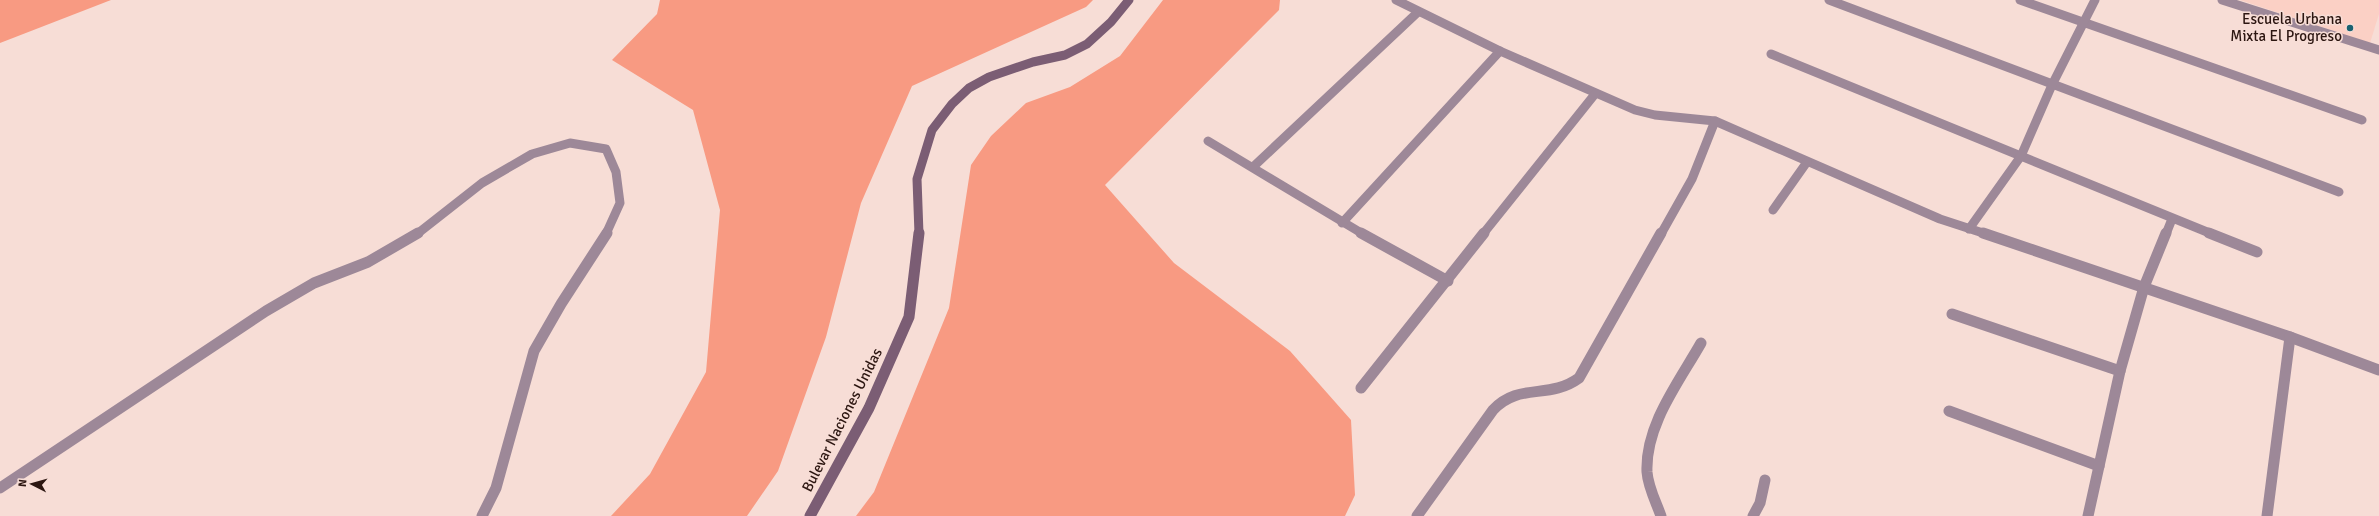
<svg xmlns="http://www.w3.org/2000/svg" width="2379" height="516" font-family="Signika,sans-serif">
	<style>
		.built { fill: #fbd0c5 }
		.green { fill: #f89a82 }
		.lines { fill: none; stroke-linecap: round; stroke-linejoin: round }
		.lane-far1 { stroke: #9d8898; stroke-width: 9 }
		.lane { stroke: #9d8898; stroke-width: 11 }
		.street-far1 { stroke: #9d8898; stroke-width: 9 }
		.street { stroke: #9d8898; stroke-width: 11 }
		.secondary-far1 { stroke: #7b5d74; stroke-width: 9 }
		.secondary { stroke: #7b5d74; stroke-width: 11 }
		.poi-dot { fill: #1a6271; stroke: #f7ddd6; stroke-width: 1.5 }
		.labels { text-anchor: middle; stroke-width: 3; stroke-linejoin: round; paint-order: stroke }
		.poi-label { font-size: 15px; fill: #2c1611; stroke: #f7ddd6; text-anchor: end }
		.street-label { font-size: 15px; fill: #2c1611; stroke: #f7ddd6 }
	</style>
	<rect width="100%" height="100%" fill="#f7ddd6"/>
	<path class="built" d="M2240 0H2379V14L2370 43Z"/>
	<g class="green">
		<path d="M0 0H111L0 43Z"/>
		<path d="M660 0H1093L1086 7 912 86 861 203 826 337 778 471 747 516H611L650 474 706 372 720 210 693 110 612 60 657 14Z"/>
		<path d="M1163 0H1280L1279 10 1105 185 1174 263 1290 351 1351 420 1355 495 1345 516H856L874 492 949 308 971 165 991 136 1026 103 1070 87 1120 56Z"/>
	</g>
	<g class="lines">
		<path class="lane-far1" d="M417 234 482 183 532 154 570 143 606 149 616 172 620 203 606 234"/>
		<g class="lane">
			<path d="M0 488 266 311 314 283 368 262 418 233"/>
			<path d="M482 516 496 488 534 351 561 304 607 233"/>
			<path d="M1661 516C1656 502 1648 487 1647 472 1645 425 1679 382 1701 343"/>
			<path d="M1753 516 1760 503 1765 480"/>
		</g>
		<g class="street-far1">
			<path d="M1396 0 1500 51 1635 110 1655 115 1715 121 1940 219 1986 234"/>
			<path d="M1829 0 2339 192"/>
			<path d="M2020 0 2362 120"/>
			<path d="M2222 0 2379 50"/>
			<path d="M1771 54 2212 234"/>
			<path d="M1208 141 1363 234"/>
			<path d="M1253 167 1418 12"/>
			<path d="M1773 210 1807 162"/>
			<path d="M1342 223 1500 51"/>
			<path d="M1969 229 2021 156 2052 85 2095 0"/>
			<path d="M1483 234 1595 94"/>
			<path d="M1661 234 1692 179 1715 121"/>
			<path d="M2166 234 2172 219"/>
		</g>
		<g class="street">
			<path d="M1361 233 1448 281"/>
			<path d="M1983 233 2290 337 2267 516"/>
			<path d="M2209 233 2257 252"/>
			<path d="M1952 314 2120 371"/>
			<path d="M2290 337 2379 370"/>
			<path d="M1361 388 1484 233"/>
			<path d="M1949 411 2099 466"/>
			<path d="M1417 516 1493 410C1519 382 1549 400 1579 378L1661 233"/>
			<path d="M2088 516 2120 371 2144 287 2166 233"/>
		</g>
		<path class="secondary-far1" d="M919 234 917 179 932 130 952 104 969 88 989 77 1033 62 1065 55 1087 44 1111 22 1129 0"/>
		<path class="secondary" d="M810 516 869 408 909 317 919 233"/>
	</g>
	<circle class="poi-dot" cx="2350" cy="28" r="4"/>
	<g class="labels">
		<g class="poi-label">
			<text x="2342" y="24">Escuela Urbana<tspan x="2342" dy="17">Mixta El Progreso</tspan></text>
		</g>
		<g class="street-label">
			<text transform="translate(842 420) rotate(-63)" y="5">Bulevar Naciones Unidas</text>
		</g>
	</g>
	<g transform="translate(32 484) rotate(276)" stroke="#f7ddd6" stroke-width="3" paint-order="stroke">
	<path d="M0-3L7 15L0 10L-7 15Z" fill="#2c1611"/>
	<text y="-6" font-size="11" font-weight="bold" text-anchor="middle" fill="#2c1611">N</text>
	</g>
</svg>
